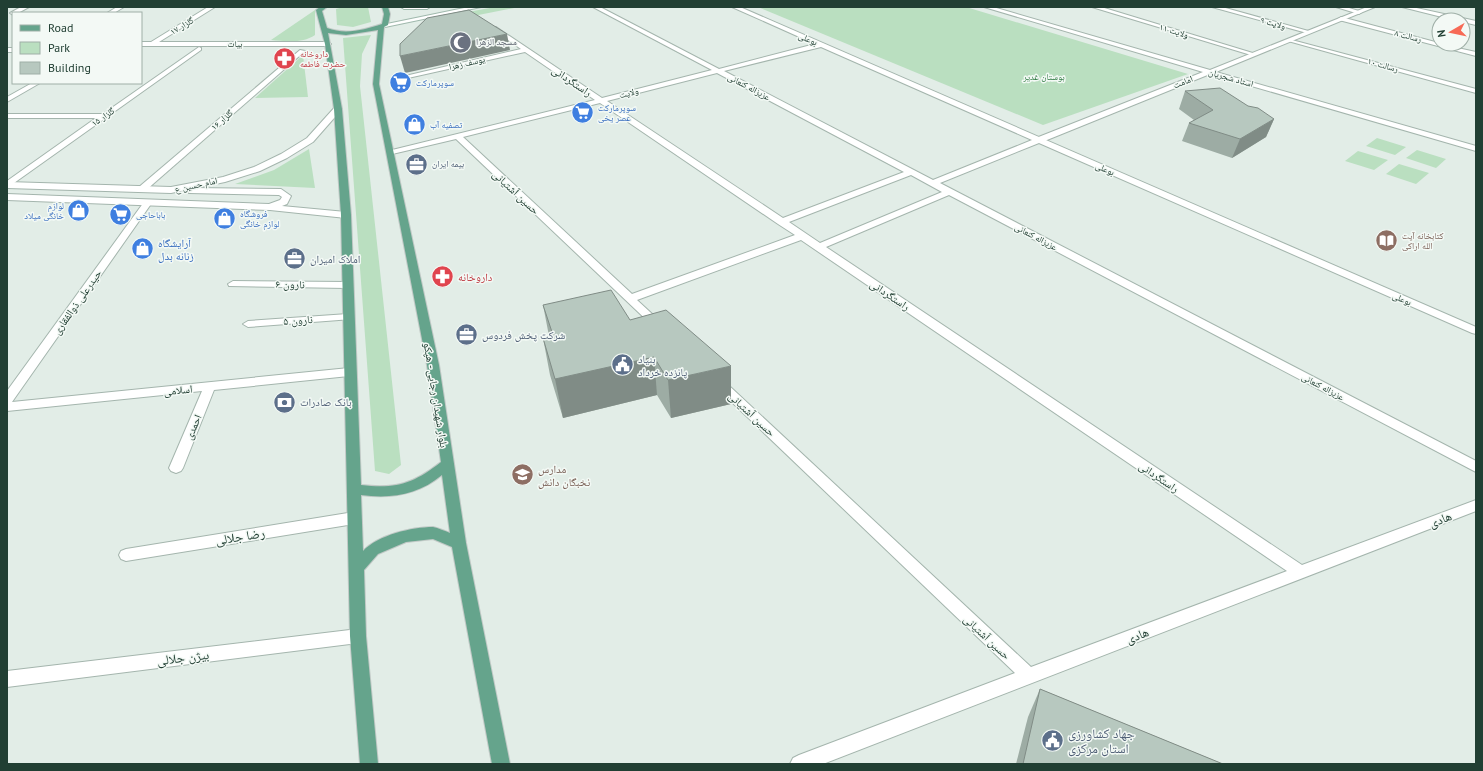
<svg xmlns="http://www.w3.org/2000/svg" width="1483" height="771" font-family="'PT Sans','Noto Naskh Arabic',sans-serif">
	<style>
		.green { fill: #badfc0 }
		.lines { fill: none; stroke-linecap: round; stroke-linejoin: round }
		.minor-casing { stroke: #a4b5ad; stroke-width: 2 }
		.tertiary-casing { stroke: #a4b5ad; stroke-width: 2 }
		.secondary-casing { stroke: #a0b9ad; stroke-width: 2 }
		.primary-casing { stroke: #c1c9c6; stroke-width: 2 }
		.minor { fill: #fff; fill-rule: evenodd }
		.tertiary { fill: #fff; fill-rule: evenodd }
		.secondary { fill: #fff; fill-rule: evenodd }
		.primary { fill: #65a48c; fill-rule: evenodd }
		.wall { fill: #9daca4 }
		.shaded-wall { fill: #808c86 }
		.building { fill: #b7c8bf; stroke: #808c86 }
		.labels { text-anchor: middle; stroke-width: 3; stroke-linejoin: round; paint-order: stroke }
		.far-street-label { font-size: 9px; fill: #213f33; stroke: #f3f9f5 }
		.far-worship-label { font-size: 9px; fill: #5b616d; stroke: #f3f9f5; text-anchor: start }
		.far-health-label { font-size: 9px; fill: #be3a42; stroke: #f3f9f5; text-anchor: start }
		.far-park-label { font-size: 9px; fill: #2a773e; stroke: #f3f9f5 }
		.far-shop-label { font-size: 9px; fill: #366cbe; stroke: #f3f9f5; text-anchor: start }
		.far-service-label { font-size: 9px; fill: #4e5e75; stroke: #f3f9f5; text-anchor: start }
		.far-education-label { font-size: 9px; fill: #785e54; stroke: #f3f9f5; text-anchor: start }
		.street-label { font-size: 11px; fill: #213f33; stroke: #f3f9f5 }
		.shop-label { font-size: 11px; fill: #366cbe; stroke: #f3f9f5; text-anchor: start }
		.service-label { font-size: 11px; fill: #4e5e75; stroke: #f3f9f5; text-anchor: start }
		.health-label { font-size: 11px; fill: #be3a42; stroke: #f3f9f5; text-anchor: start }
		.education-label { font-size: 11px; fill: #785e54; stroke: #f3f9f5; text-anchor: start }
		.near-street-label { font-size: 13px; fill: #213f33; stroke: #f3f9f5 }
		.near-service-label { font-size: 13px; fill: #4e5e75; stroke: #f3f9f5; text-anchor: start }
	</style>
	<rect width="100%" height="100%" fill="#e2ede7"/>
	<g class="green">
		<path d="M343 7H368L371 22 353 27 337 25 336 9Z"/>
		<path d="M495 7H519L458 19 446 16Z"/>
		<path d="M758 7H966L1188 74 1043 125Z"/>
		<path d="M315 10V35C302 44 285 41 271 40Z"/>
		<path d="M371 35 362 54 360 86 401 465 389 474 375 471 343 38Z"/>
		<path d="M303 55 308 97 255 98Z"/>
		<path d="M1377 138 1406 147 1395 155 1366 146Z"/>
		<path d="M309 149 315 188 235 184 274 170Z"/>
		<path d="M1417 150 1446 159 1436 168 1406 158Z"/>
		<path d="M1358 151 1388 160 1374 170 1345 161Z"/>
		<path d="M1399 164 1429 173 1416 184 1386 174Z"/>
	</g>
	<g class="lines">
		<defs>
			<g id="minor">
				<path d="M21 7H29L18 13H13V15L10 13Z"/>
				<path d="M117 7H124L114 13H107Z"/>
				<path d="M208 7H215L159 42H328L331 44 328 46H141V42H151Z"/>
				<path d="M593 7H600L719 69 815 44 732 7H740L1476 327V334L1472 333 1039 143 940 183 1476 461V472L949 195 826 247 1302 565 1476 500V511L823 764H790L793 758 799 755 1015 673 716 387 714 384 716 381H724L1031 667 1287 571 801 240 637 300 663 324 665 326 663 328H655L456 139 388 155V151L595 100 525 52 408 78 405 76 521 49 492 29V27H496L602 98 712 70ZM821 47 1032 140 933 180 724 71ZM717 73 904 172 783 218 607 101ZM600 103 778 224 795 235 632 294 463 137ZM911 175 942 192 820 243 789 222Z"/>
				<path d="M1092 7H1101L1256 54 1251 55Z"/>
				<path d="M1212 7H1222L1312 32 1307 33Z"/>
				<path d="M1336 7H1346L1362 12 1359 14Z"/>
				<path d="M1402 7H1412L1476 21V25L1463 22V20H1454Z"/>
				<path d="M1341 17 1439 43V44L1476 52V56L1339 20 1338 19Z"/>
				<path d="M1288 39 1476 89V93L1288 41Z"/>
				<path d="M199 47 201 48V50L7 188V181L96 118H7V114H103Z"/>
				<rect x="7" y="48" width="6" height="4"/>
				<path d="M300 50 305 51 145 191H139V187Z"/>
				<path d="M32 83H40L7 102V97Z"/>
				<path d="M147 201 151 204 12 402 349 368 355 372 349 376 214 390 183 468 181 471 176 473 171 471 169 468 202 391 7 411V391L144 202Z"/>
				<path d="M233 281 347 282 352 285 347 288 229 286 228 284Z"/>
				<path d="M348 314 353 317 352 319 248 327 243 324 248 321Z"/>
				<path d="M354 512 359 514 361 518 359 522 354 524 126 561 121 559 119 555 121 551 126 549Z"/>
			</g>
			<g id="tertiary">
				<path d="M984 7H993L1210 70 1367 7H1375L1216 72 1476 146V151L1210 74 1042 142H1036V138L1203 72Z"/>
				<path d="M335 107 342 109 313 142 287 158 260 171 225 182 171 193 7 188V182L171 187 223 177 254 167 281 154 307 138Z"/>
				<path d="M192 188 281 189 291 196 287 204 282 206 346 212 351 215 346 218 270 210 7 200V194L269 204 280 200 282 197 279 195 189 193 188 191Z"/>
				<path d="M358 629 364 631 366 636 364 641 358 643 7 687V671Z"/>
			</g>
			<g id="secondary">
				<path d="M401 7H430L427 9H404Z"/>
				<path d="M469 7H481L385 27 382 25Z"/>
			</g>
			<path id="primary" d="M320 7H327L322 11 327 28C345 35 364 30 382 24L384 14 382 7H388L390 14 388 25 384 27 379 84 439 365 466 543 510 764H492L452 547 433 539 406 542 378 554 364 570 366 636 378 764H360L350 636 341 215 334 109 325 44 316 10ZM378 30 373 84 427 365 441 462C413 484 396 489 361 485L351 215 342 109 328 33 346 35ZM442 475 450 533C445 531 438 528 433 527 412 527 378 535 363 551L361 495C391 499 418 495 442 475Z"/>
		</defs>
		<use href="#minor" class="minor-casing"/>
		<use href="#tertiary" class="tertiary-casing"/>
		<use href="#secondary" class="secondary-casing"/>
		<use href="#primary" class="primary-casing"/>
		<use href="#minor" class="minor"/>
		<use href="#tertiary" class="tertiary"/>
		<use href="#secondary" class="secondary"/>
		<use href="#primary" class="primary"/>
	</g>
	<g class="wall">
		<path d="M1185 91 1248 106 1274 119 1266 137 1232 158 1182 141 1189 123 1194 120 1179 109Z"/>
		<path d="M543 305 630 320 731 404 671 418 657 395 563 418 550 375 543 338 549 336Z"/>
		<path d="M1040 689 1223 764H1016L1028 717Z"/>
	</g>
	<g class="shaded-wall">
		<path d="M507 34 510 50 405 73 400 56Z"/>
		<path d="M1274 119 1266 137 1232 158 1240 139Z"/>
		<path d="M654 357 657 395 563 418 555 379Z"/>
		<path d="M731 366V404L671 418 668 380Z"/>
	</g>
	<g class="building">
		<path d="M469 10 507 34 400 56V44L427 18Z"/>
		<path d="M1220 88 1248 106 1258 108 1274 119 1240 139 1189 123 1213 110 1185 91Z"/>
		<path d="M611 290 630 320 666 310 731 366 668 380 654 357 555 379 543 338 553 335 543 305Z"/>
		<path d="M1040 689 1223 764H1023Z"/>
	</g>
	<defs>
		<symbol id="mosque-disc" viewBox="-11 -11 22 22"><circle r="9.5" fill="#6b7280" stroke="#f3f9f5"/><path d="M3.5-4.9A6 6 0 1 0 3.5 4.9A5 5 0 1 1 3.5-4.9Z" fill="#fff"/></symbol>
		<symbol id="pharmacy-disc" viewBox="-11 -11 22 22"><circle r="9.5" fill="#e0444e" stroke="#f3f9f5"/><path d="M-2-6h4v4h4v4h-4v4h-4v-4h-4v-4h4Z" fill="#fff"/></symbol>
		<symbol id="supermarket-disc" viewBox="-11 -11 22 22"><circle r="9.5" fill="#3f7fe0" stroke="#f3f9f5"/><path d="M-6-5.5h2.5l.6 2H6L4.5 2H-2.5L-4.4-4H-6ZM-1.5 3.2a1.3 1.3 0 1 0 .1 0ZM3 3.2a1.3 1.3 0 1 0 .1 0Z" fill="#fff"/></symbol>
		<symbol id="shop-disc" viewBox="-11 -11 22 22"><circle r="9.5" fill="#3f7fe0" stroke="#f3f9f5"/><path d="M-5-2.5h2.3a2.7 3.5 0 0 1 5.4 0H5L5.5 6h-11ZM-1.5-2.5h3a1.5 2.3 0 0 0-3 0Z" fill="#fff"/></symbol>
		<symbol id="office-disc" viewBox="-11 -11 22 22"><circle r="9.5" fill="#5c6f8a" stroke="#f3f9f5"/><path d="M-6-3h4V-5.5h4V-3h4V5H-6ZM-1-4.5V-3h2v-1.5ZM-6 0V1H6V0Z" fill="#fff"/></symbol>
		<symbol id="library-disc" viewBox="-11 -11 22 22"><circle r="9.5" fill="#8d6e63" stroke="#f3f9f5"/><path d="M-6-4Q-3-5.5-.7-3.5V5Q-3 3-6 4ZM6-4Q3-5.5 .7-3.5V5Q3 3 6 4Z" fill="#fff"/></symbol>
		<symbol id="civic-disc" viewBox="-11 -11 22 22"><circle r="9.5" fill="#5c6f8a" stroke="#f3f9f5"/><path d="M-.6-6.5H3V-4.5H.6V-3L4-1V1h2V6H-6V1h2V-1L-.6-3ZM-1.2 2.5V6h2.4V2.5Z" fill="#fff"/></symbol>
		<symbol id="bank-disc" viewBox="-11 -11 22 22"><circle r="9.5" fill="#5c6f8a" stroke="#f3f9f5"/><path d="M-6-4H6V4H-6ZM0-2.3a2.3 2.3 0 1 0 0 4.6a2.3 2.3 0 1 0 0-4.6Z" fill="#fff"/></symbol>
		<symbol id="school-disc" viewBox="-11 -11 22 22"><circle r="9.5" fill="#8d6e63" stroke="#f3f9f5"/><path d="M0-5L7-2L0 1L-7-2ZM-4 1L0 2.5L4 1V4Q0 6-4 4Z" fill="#fff"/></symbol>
	</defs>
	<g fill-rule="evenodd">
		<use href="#mosque-disc" x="448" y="30" width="25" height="25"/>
		<use href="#pharmacy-disc" x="272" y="46" width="25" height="25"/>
		<use href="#supermarket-disc" x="388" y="70" width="25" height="25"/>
		<use href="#supermarket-disc" x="570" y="100" width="25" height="25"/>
		<use href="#shop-disc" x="402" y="112" width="25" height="25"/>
		<use href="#office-disc" x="404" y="152" width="25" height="25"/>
		<use href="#shop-disc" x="66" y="198" width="25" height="25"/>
		<use href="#supermarket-disc" x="108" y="202" width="25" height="25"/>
		<use href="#shop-disc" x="212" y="206" width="25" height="25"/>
		<use href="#library-disc" x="1374" y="228" width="25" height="25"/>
		<use href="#shop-disc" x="130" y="236" width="25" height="25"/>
		<use href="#office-disc" x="282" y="246" width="25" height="25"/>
		<use href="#pharmacy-disc" x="430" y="264" width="25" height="25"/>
		<use href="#office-disc" x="454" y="322" width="25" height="25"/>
		<use href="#civic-disc" x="610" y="352" width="25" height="25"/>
		<use href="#bank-disc" x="272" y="390" width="25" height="25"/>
		<use href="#school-disc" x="510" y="462" width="25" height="25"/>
		<use href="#civic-disc" x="1040" y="728" width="25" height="25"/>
	</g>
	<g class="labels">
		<g class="far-street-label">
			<text transform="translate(1273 23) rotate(15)" y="3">ولایت ۹</text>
			<text transform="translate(182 26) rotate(-31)" y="3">گلزار ۱۷</text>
			<text transform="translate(1174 31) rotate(17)" y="3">ولایت ۱۱</text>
			<text transform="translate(1408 36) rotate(14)" y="3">رسالت ۸</text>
			<text transform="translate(808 39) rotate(24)" y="3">بوعلی</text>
			<text x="235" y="47">بیات</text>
			<text transform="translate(467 63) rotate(-13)" y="3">یوسف زهرا</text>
			<text transform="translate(1383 65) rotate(16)" y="3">رسالت ۱۰</text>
			<text transform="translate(1231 78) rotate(16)" y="3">استاد شجریان</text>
			<text transform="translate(1183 82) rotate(-22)" y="3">امامت</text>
			<text transform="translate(749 87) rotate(28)" y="3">عزیزاله کنعانی</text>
			<text transform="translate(629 93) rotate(-14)" y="3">ولایت</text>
			<text transform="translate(103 117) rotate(-35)" y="3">گلزار ۱۵</text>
			<text transform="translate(222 120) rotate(-41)" y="3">گلزار ۱۶</text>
			<text transform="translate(1105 169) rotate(24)" y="3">بوعلی</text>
			<text transform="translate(196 185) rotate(-12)" y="3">امام حسین ع</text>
			<text transform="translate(1036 237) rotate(28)" y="3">عزیزاله کنعانی</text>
			<text transform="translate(1402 299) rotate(24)" y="3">بوعلی</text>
			<text transform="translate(1323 387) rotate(28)" y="3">عزیزاله کنعانی</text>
		</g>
		<g class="far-worship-label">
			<text x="476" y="45">مسجد الزهرا</text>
		</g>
		<g class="far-health-label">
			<text x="300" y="57">داروخانه<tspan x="300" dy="10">حضرت فاطمه</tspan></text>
		</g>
		<g class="far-park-label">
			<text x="1044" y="80">بوستان غدیر</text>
		</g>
		<g class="far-shop-label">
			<text x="416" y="86">سوپرمارکت</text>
			<text x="598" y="111">سوپرمارکت<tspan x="598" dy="10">عصر یخی</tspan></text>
			<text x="430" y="128">تصفیه آب</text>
			<text x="64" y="209" text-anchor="end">لوازم<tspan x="64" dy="10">خانگی میلاد</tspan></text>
			<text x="240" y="217">فروشگاه<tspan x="240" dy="10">لوازم خانگی</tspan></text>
			<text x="136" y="218">باباحاجی</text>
		</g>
		<g class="far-service-label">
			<text x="432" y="167">بیمه ایران</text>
		</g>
		<g class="far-education-label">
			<text x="1402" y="239">کتابخانه آیت<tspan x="1402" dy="10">الله اراکی</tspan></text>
		</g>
		<g class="street-label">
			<text transform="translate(572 81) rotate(34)" y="4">راستگردانی</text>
			<text transform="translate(516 192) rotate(43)" y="4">حسین آشتیانی</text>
			<text transform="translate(290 284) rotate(1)" y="4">نارون ۶</text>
			<text transform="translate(890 295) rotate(34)" y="4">راستگردانی</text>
			<text transform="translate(77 302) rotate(-55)" y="4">حیدرعلی ذوالفقاری</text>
			<text transform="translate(298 320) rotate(-4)" y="4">نارون ۵</text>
			<text transform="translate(178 390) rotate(-6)" y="4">اسلامی</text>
			<text transform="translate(436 395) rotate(81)" y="4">بلوار شهیدان رجایی - هپکو</text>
			<text transform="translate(752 414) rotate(43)" y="4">حسین آشتیانی</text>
			<text transform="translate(193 427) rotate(-67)" y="4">احمدی</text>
			<text transform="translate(1159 477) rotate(34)" y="4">راستگردانی</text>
			<text transform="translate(987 637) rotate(43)" y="4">حسین آشتیانی</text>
		</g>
		<g class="shop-label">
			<text x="158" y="247">آرایشگاه<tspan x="158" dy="13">زنانه بدل</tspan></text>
		</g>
		<g class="service-label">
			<text x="310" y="263">املاک امیران</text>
			<text x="482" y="339">شرکت پخش فردوس</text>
			<text x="638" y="363">بنیاد<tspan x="638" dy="13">پانزده خرداد</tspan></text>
			<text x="300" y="406">بانک صادرات</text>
		</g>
		<g class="health-label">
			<text x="458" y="281">داروخانه</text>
		</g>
		<g class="education-label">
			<text x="538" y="473">مدارس<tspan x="538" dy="13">نخبگان دانش</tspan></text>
		</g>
		<g class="near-street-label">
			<text transform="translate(1440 519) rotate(-21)" y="5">هادی</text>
			<text transform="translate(240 536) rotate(-9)" y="5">رضا جلالی</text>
			<text transform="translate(1137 635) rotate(-21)" y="5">هادی</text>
			<text transform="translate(183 657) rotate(-7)" y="5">بیژن جلالی</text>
		</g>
		<g class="near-service-label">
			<text x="1068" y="738">جهاد کشاورزی<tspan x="1068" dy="15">استان مرکزی</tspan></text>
		</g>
	</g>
	<rect width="1483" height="771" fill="none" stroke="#213f33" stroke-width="16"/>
	<rect x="12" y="12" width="130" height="72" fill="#f3f9f5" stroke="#9fafa7"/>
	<rect x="20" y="25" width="20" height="6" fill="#65a48c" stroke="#9fafa7"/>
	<text x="48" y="32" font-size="12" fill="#213f33">Road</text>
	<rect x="20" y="42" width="20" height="12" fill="#badfc0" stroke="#9fafa7"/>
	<text x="48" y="52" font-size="12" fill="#213f33">Park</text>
	<rect x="20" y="62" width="20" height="12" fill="#b7c8bf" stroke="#9fafa7"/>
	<text x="48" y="72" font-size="12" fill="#213f33">Building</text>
	<g transform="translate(1451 32) rotate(261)"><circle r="19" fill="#f3f9f5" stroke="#9fafa7"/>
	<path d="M0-3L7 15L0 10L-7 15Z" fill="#f76a56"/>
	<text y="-6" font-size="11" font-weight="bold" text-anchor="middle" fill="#213f33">N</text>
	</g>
</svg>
